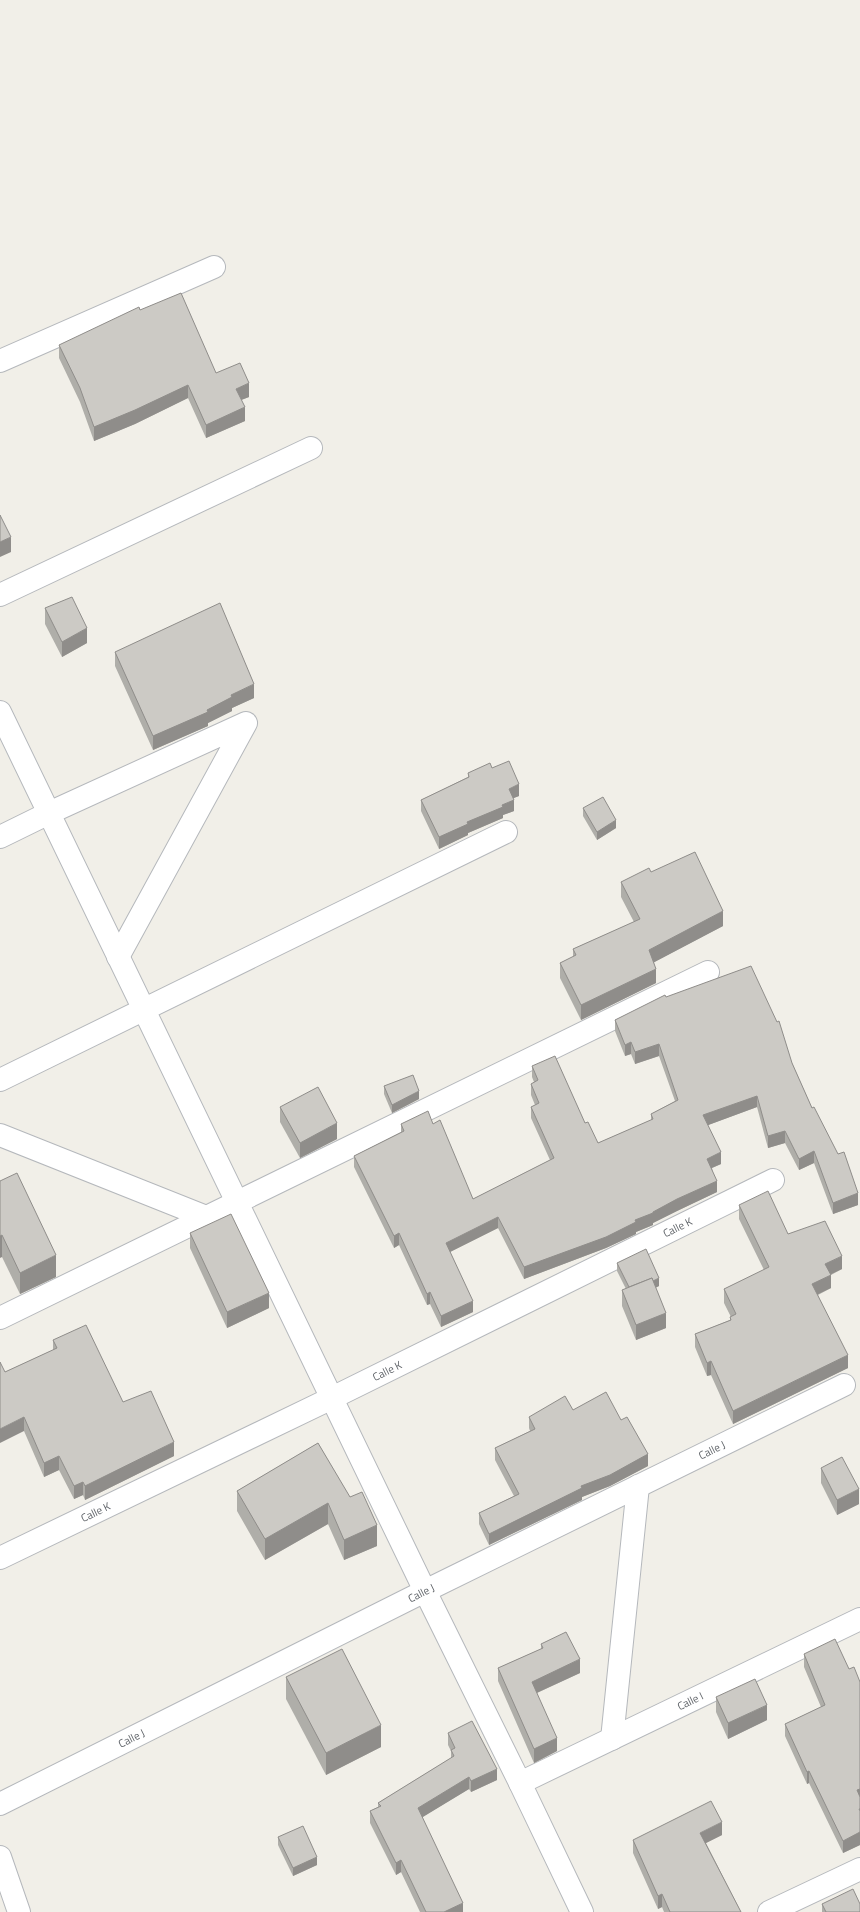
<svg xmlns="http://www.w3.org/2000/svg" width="860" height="1912" font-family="'Titillium Web',sans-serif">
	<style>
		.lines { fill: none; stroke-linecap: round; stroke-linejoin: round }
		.minor-casing { stroke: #b5b8bc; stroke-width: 24 }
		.minor { stroke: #fff; stroke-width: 22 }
		.wall { fill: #afaea9 }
		.shaded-wall { fill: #8f8d8a }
		.building { fill: #cccac5; stroke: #8f8d8a }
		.labels { text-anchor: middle; stroke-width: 3; stroke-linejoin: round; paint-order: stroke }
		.street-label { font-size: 11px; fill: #5f6368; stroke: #fff }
	</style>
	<rect width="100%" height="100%" fill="#f1efe8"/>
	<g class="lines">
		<defs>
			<g id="minor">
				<path d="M0 361 214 267"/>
				<path d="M0 595 311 448"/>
				<path d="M0 712 425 1591 520 1783 582 1912"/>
				<path d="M0 837 49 813 246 723 118 957"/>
				<path d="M0 1080 506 832"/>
				<path d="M0 1135 206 1217"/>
				<path d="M0 1318 708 972"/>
				<path id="s1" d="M0 1558 332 1398 773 1180"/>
				<path d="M612 1739 638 1486"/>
				<path id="s2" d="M520 1783 860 1619"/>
				<path id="s3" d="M0 1804 425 1591 844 1385"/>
				<path d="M0 1857 19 1912"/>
				<path d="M769 1912 860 1869"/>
			</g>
		</defs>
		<use href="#minor" class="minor-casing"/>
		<use href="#minor" class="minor"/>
	</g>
	<g class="wall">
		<path d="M59 345 216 373 249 397 241 400 245 421 206 438 188 398 135 424 94 441 80 402 59 358Z"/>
		<path d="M45 608 87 643 62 657 45 624Z"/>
		<path d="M115 652 254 698 232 708V711L208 723V726L153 750 115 666Z"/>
		<path d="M492 768 519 796 513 798 514 811 503 815V818L468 833V835L439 849 421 811V800L468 777V773Z"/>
		<path d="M583 808 616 828 597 840 583 816Z"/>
		<path d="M651 872 723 926 654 962 656 983 581 1020 560 978V963L573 957V949L634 922 621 897V882Z"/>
		<path d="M666 997 792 1063 812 1108 858 1205 833 1214 814 1163 799 1170 785 1143 768 1148 757 1107 708 1125 721 1164 712 1168 717 1192 677 1211 653 1223V1225L636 1232V1234L606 1248 524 1279 498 1228 450 1252 473 1312 441 1327 430 1304 427 1305 399 1245 394 1248 354 1167V1156L401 1132V1124H433L473 1199 550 1160 531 1118V1107L535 1105 531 1095V1084L534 1082 532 1077V1066L585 1123 598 1143 651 1120V1114L675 1101 659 1056 635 1064 631 1054 625 1056 615 1031V1020Z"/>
		<path d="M384 1086 419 1099 392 1113 384 1094Z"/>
		<path d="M280 1107 337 1139 300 1158 280 1122Z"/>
		<path d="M0 1181 56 1277 20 1294 2 1257Z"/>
		<path d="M739 1205 788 1234 842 1269 831 1275V1288L818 1295 848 1368 733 1424 711 1375 707 1376 695 1347V1334L730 1320V1317H731L724 1303V1289L764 1270 739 1219Z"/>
		<path d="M190 1233 269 1308 227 1328 190 1248Z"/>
		<path d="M617 1263 659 1286 655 1288 666 1328 636 1340 622 1306V1290L626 1289 617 1271Z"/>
		<path d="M53 1340 123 1402 174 1456 85 1500 83 1495 74 1499 59 1470 44 1477 24 1431 5 1372 53 1350Z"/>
		<path d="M573 1410 621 1420 648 1466 610 1486 582 1497V1500L489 1545 479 1524V1513L514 1496 495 1460V1448L530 1431 529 1428V1417Z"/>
		<path d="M318 1443 377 1546 344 1560 328 1524 265 1560 237 1511V1491Z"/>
		<path d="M821 1468 859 1504 837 1515 821 1483Z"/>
		<path d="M541 1644 580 1673 537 1693 557 1751 534 1763 498 1681V1668L541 1649Z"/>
		<path d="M804 1654 849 1669 860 1682V1845L843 1853 809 1783 807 1784 785 1736V1724L821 1707 804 1667Z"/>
		<path d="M286 1677 381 1747 326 1775 286 1699Z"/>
		<path d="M716 1697 767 1720 728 1739 716 1712Z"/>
		<path d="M448 1733 497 1780 471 1792 469 1789 422 1817 463 1912H420L401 1872 396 1875 370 1823V1811L378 1807V1803L451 1758V1751L448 1745Z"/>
		<path d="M722 1835 706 1843 741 1912H664L662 1907 658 1909 633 1853V1840Z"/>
		<path d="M278 1837 317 1865 293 1876 278 1845Z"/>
		<path d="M822 1904 860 1912H822Z"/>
	</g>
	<g class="shaded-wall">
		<path d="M249 383V397L236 402V389Z"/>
		<path d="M188 385V398L135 424 94 441V427Z"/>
		<path d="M245 407V421L206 438V425Z"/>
		<path d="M11 537V552L0 557V542Z"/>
		<path d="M87 628V643L62 657V642Z"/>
		<path d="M254 684V698L232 708V711L208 723V726L153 750V736L231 695Z"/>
		<path d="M519 784V796L509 800V789Z"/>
		<path d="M514 800V811L503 815V818L468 833V835L439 849V837L467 822 502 805Z"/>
		<path d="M616 820V828L597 840V832Z"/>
		<path d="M723 911V926L649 965V950Z"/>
		<path d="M656 969V983L581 1020V1005Z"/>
		<path d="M631 1042V1054L625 1056V1045Z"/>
		<path d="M659 1044V1056L635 1064V1052Z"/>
		<path d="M419 1091V1099L392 1113V1105Z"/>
		<path d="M757 1096V1107L703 1127V1115Z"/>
		<path d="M337 1123V1139L300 1158V1143Z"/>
		<path d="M785 1131V1143L768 1148V1136Z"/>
		<path d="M814 1151V1163L799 1170V1159Z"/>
		<path d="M721 1152V1164L707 1170V1159Z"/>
		<path d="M717 1181V1192L677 1211 653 1223V1225L636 1232V1234L606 1248 524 1279V1267L635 1220 677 1199Z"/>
		<path d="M858 1193V1205L833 1214V1203Z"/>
		<path d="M498 1217V1228L446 1254V1243Z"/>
		<path d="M399 1233V1245L394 1248V1236Z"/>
		<path d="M2 1235V1257L0 1258V1236Z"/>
		<path d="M56 1255V1277L20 1294V1273Z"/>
		<path d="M842 1256V1269L825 1277V1264Z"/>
		<path d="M831 1275V1288L812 1297V1284Z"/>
		<path d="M659 1278V1286L631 1299V1291Z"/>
		<path d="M430 1292V1304L427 1305V1294Z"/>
		<path d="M269 1293V1308L227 1328V1312Z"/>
		<path d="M473 1301V1312L441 1327V1316Z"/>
		<path d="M666 1313V1328L636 1340V1325Z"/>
		<path d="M848 1355V1368L733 1424V1411Z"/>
		<path d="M711 1361V1375L707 1376V1363Z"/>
		<path d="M24 1417V1431L0 1443V1429Z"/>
		<path d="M174 1442V1456L85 1500V1486Z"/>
		<path d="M648 1454V1466L610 1486 582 1497V1500L489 1545V1534L581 1486Z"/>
		<path d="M59 1456V1470L44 1477V1463Z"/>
		<path d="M83 1482V1495L74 1499V1486Z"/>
		<path d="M859 1489V1504L837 1515V1500Z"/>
		<path d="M328 1503V1524L265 1560V1539Z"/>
		<path d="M377 1525V1546L344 1560V1540Z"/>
		<path d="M580 1659V1673L532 1695V1682Z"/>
		<path d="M767 1705V1720L728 1739V1723Z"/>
		<path d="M381 1725V1747L326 1775V1753Z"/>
		<path d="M557 1738V1751L534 1763V1749Z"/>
		<path d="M497 1769V1780L471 1792V1781Z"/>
		<path d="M809 1771V1783L807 1784V1772Z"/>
		<path d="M469 1777V1789L418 1820V1808Z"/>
		<path d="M860 1789V1801L857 1790Z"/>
		<path d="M722 1822V1835L700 1846V1833Z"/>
		<path d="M860 1832V1845L843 1853V1841Z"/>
		<path d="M317 1857V1865L293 1876V1868Z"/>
		<path d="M401 1860V1872L396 1875V1863Z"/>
		<path d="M662 1894V1907L658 1909V1896Z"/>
		<path d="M463 1903V1912H444Z"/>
	</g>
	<g class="building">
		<path d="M181 293 216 373 240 363 249 383 236 389 245 407 206 425 188 385 135 410 94 427 80 388 59 345 139 307 140 310Z"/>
		<path d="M0 515 11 537 0 542Z"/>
		<path d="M72 597 87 628 62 642 45 608Z"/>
		<path d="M220 603 254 684 231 695 232 697 207 710 208 712 153 736 115 652Z"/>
		<path d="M509 761 519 784 509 789 514 800 502 805 503 807 467 822 468 824 439 837 421 800 469 777 468 773 490 763 492 768Z"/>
		<path d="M603 797 616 820 597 832 583 808Z"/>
		<path d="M695 852 723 911 649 950 656 969 581 1005 560 963 576 955 573 949 640 919 621 882 649 868 651 872Z"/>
		<path d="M751 966 777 1022 779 1021 792 1063 812 1108 814 1107 838 1154 844 1152 858 1193 833 1203 814 1151 799 1159 785 1131 768 1136 757 1096 703 1115 721 1152 707 1159 717 1181 677 1199 653 1212V1213L635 1220 636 1222 606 1237 524 1267 498 1217 446 1243 473 1301 441 1316 430 1292 427 1294 399 1233 394 1236 354 1156 404 1131 401 1124 428 1111 433 1124 440 1120 473 1199 554 1158 531 1107 539 1103 531 1084 538 1080 532 1066 555 1056 585 1123 588 1122 598 1143 653 1119 651 1114 678 1100 659 1044 635 1052 631 1042 625 1045 615 1020 665 995 666 997Z"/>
		<path d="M413 1075 419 1091 392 1105 384 1086Z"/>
		<path d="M318 1087 337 1123 300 1143 280 1107Z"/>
		<path d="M17 1173 56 1255 20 1273 2 1235 0 1236V1181Z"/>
		<path d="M768 1191 788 1234 825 1221 842 1256 825 1264 831 1275 812 1284 848 1355 733 1411 711 1361 707 1363 695 1334 731 1320 730 1317 736 1314 724 1289 769 1267 739 1205Z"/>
		<path d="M231 1214 269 1293 227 1312 190 1233Z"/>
		<path d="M646 1249 659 1278 653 1281 652 1278 629 1287 617 1263Z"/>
		<path d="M652 1278 666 1313 636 1325 622 1290Z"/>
		<path d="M86 1325 123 1402 151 1391 174 1442 85 1486 83 1482 74 1486 59 1456 44 1463 24 1417 0 1429V1362L5 1372 57 1348 53 1340Z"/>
		<path d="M606 1392 621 1420 627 1417 648 1454 610 1475 581 1486 582 1488 489 1534 479 1513 519 1494 495 1448 535 1429 529 1417 565 1396 573 1410Z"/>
		<path d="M318 1443 350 1497 362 1492 377 1525 344 1540 328 1503 265 1539 237 1491Z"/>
		<path d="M842 1457 859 1489 837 1500 821 1468Z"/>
		<path d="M566 1632 580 1659 532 1682 557 1738 534 1749 498 1668 543 1648 541 1644Z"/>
		<path d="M835 1639 849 1669 854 1667 860 1682V1789L857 1790 860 1797V1809H859L860 1811V1832L843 1841 809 1771 807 1772 785 1724 825 1705 804 1654Z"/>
		<path d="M342 1649 381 1725 326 1753 286 1677Z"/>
		<path d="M755 1679 767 1705 728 1723 716 1697Z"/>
		<path d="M472 1721 497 1769 471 1781 469 1777 418 1808 463 1903 444 1912H426L401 1860 396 1863 370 1811 381 1806 378 1803 454 1756 451 1750 455 1748 448 1733Z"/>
		<path d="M711 1801 722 1822 700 1833 741 1912H670L662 1894 658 1896 633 1840Z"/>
		<path d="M303 1826 317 1857 293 1868 278 1837Z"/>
		<path d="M853 1889 860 1904V1912H826L822 1904Z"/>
	</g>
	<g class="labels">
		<g class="street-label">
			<text dy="4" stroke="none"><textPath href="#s1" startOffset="754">Calle K</textPath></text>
			<text dy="4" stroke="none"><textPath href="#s1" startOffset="430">Calle K</textPath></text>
			<text dy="4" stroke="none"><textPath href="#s3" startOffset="795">Calle J</textPath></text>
			<text dy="4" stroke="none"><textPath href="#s1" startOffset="106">Calle K</textPath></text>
			<text dy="4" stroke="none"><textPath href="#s3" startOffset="471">Calle J</textPath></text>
			<text dy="4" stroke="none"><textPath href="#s2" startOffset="189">Calle I</textPath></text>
			<text dy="4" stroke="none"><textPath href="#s3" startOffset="147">Calle J</textPath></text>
		</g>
	</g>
</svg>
